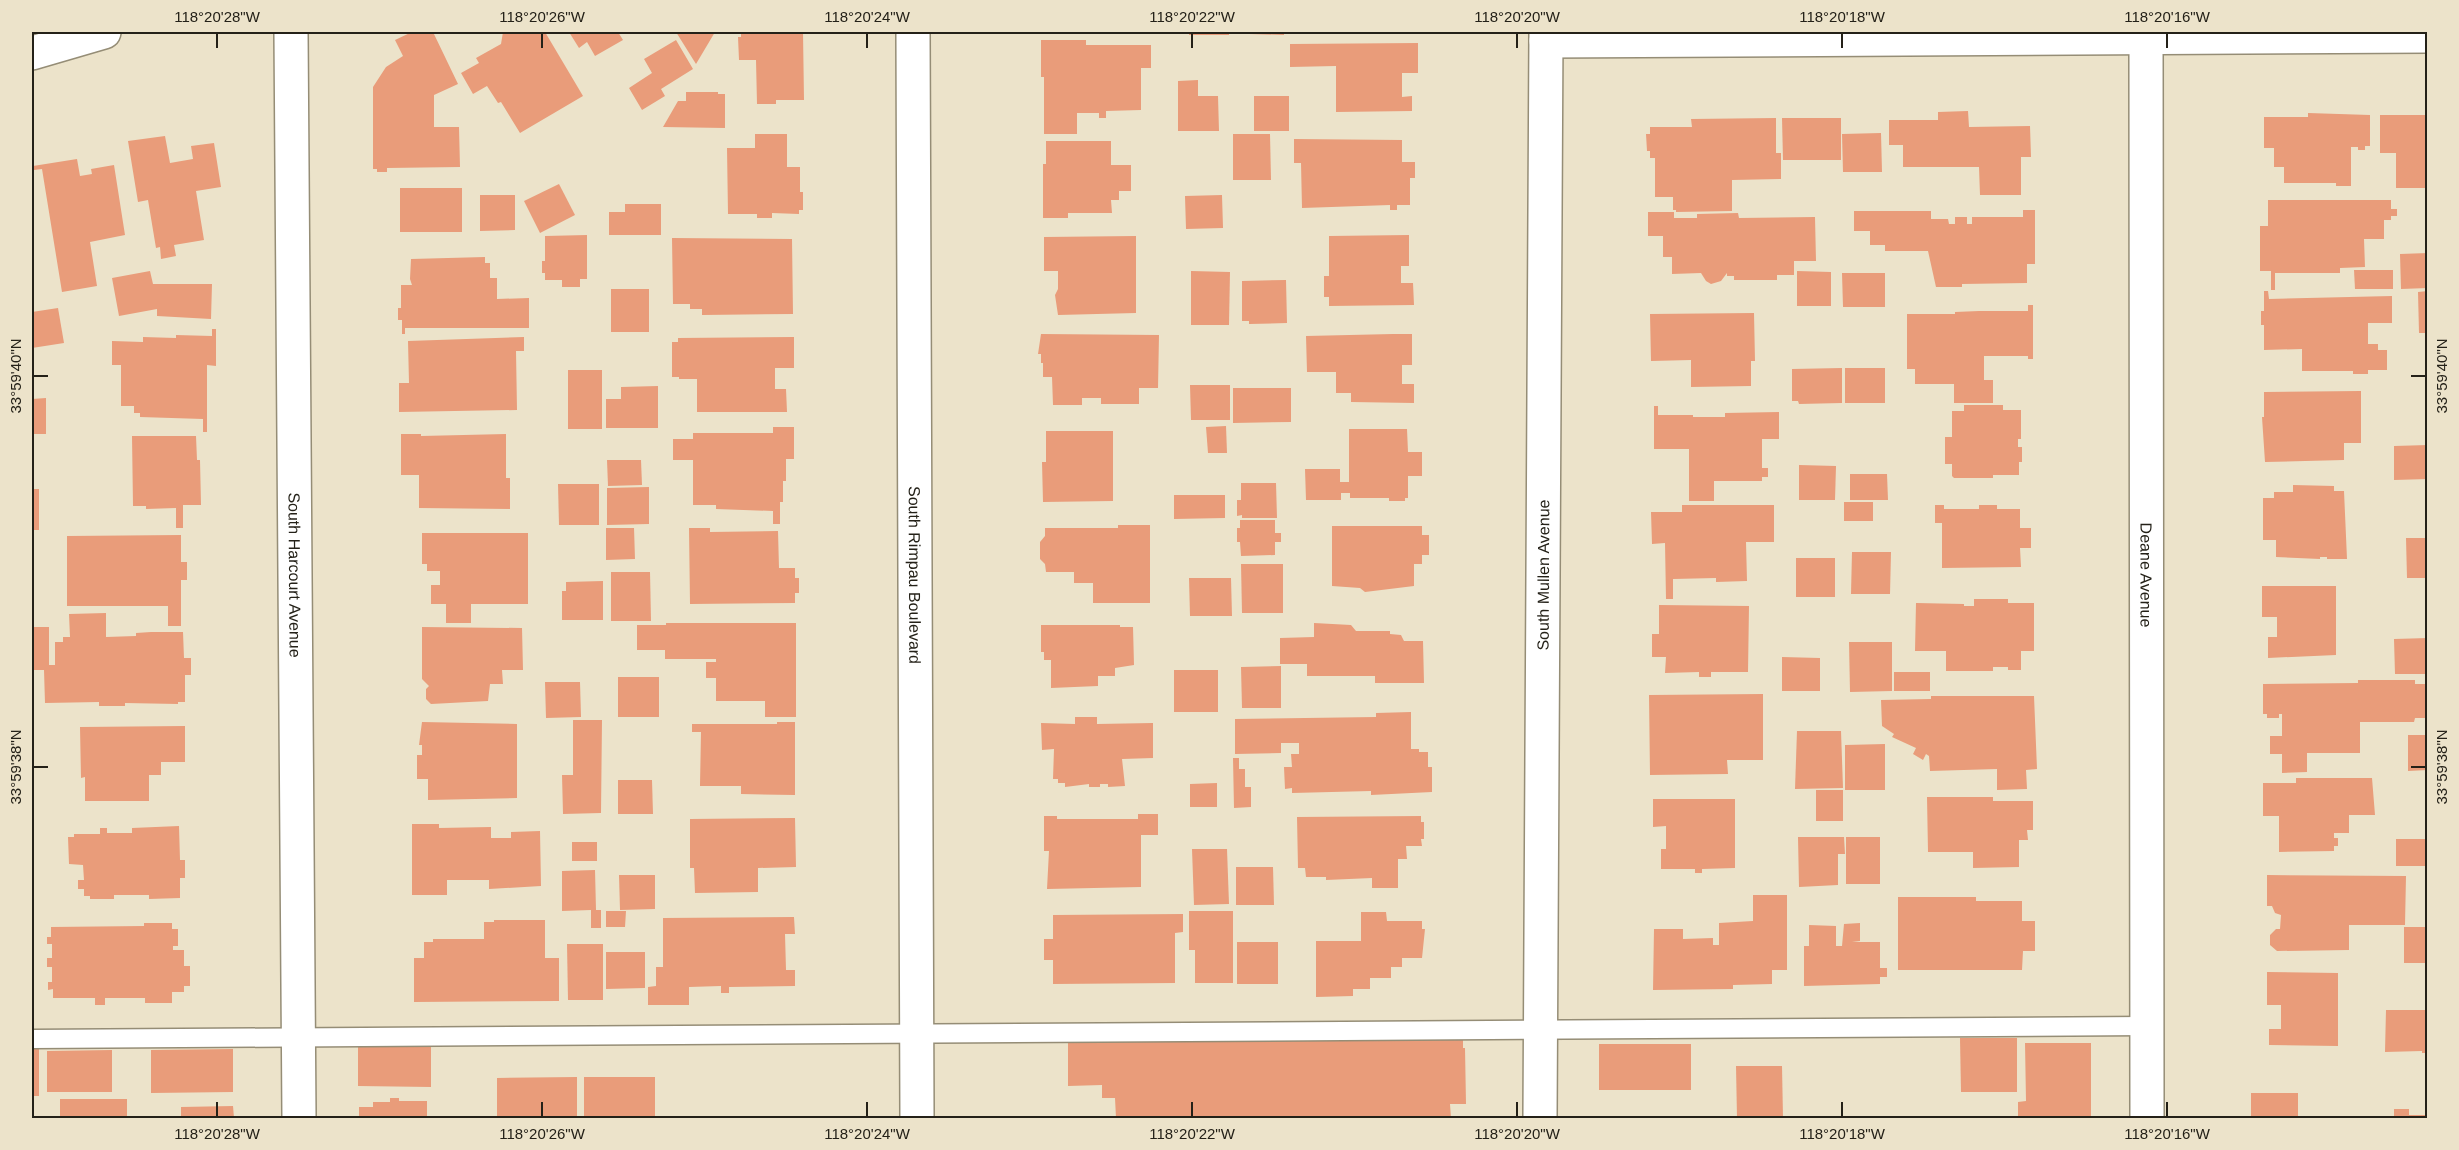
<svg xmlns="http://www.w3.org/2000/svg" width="2459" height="1150" font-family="Helvetica,sans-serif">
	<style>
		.building { fill: #e99c7a }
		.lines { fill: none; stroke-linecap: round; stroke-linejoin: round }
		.service-casing { stroke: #958d76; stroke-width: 21 }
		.minor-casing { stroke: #958d76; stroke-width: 36 }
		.tertiary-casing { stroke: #958d76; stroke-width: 36 }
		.service { stroke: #fff; stroke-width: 18 }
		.minor { stroke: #fff; stroke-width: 33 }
		.tertiary { stroke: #fff; stroke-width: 33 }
		.ticks { fill: none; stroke: #242118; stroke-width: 2 }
		.labels { text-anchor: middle; stroke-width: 5; stroke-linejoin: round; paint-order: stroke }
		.street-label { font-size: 16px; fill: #242118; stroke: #ece3ca }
		.neatline { fill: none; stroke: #242118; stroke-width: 2 }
		.ticks-label { font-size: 15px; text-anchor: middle; fill: #242118 }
	</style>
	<rect width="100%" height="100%" fill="#ece3ca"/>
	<g class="building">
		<path d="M412 32H433L458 84 434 95V127H459L460 167 387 168V172H377V169H373V87L386 67 403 56 395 40Z"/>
		<path d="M503 32H545L583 96 520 133 501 102 498 103 487 86 473 94 461 73 479 63 476 58 501 44Z"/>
		<path d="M569 32H618L623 40 595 56 587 42 579 48Z"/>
		<path d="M676 32H715L696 64Z"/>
		<path d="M741 32H803L804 100H776V104H757L756 60H739L738 37H741Z"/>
		<rect x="1189" y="32" width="40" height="3"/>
		<path d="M1249 32H1284V35L1249 34Z"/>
		<rect x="1370" y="32" width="24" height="2"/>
		<path d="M676 40 693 69 661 89 665 96 642 110 629 88 652 73 644 59Z"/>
		<path d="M1041 40H1086V45H1151V68H1141V110L1106 111V118H1099V113H1077V134H1044V77H1041Z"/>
		<path d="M1418 43V73H1402V97L1412 96V111L1336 112V66L1290 67V44Z"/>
		<path d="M1198 80V96H1218L1219 131H1178V81Z"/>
		<path d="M686 92H718V94H725V128L663 127 678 101H686Z"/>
		<rect x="1254" y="96" width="35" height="35"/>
		<path d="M1968 111 1969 127 2030 126 2031 157H2021V195H1980L1979 167H1903V145H1889V120H1938V112Z"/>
		<path d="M2308 113 2370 115V146H2365V150H2358V147H2351V186H2336V183H2284V167H2274V148H2264V117H2308Z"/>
		<path d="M2380 115H2428V188H2396V153H2380Z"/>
		<path d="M1776 118V153H1781V179L1732 180V211L1676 212V210H1673V197H1655V158H1650V151H1647L1646 134H1650V127H1692L1691 119Z"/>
		<path d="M1782 118H1841V160H1783Z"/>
		<path d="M1881 133 1882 172H1843L1842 134Z"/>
		<path d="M755 134H787V167H800V192H803V210H799V214L772 213V218H757V214H728L727 148H755Z"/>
		<path d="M1233 134H1270L1271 180H1233Z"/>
		<path d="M165 136 170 163 193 159 191 146 214 143 221 187 196 191 204 240 174 245 176 256 161 259 160 247 156 248 148 200 138 202 128 141Z"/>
		<path d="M1294 139 1402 140V162H1415V178H1410V205H1397V210H1390V205L1302 208 1301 163H1294Z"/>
		<path d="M1046 141H1111V165H1131V191H1119V200H1111L1112 213H1068V218H1043V164H1046Z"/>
		<path d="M77 159 80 176 92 174 91 169 114 165 125 235 90 242 97 286 62 292 42 169 34 170 33 166Z"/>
		<path d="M559 184 575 215 540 233 524 201Z"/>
		<rect x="400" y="188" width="62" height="44"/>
		<path d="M480 195H515V230L480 231Z"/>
		<path d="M1222 195 1223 228 1186 229 1185 196Z"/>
		<path d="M2268 200H2391V209H2397V216H2391V220H2384V239H2364L2365 267 2340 268V273H2275V290H2271V271H2260V226H2268Z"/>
		<path d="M625 204H661V235H609V212H625Z"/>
		<path d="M2023 210H2035V264H2027V283L1962 284V287H1936L1928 251H1885V245H1870V231H1854V211H1931V219H1948L1949 224H1955V217H1967V224H1972V217H2023Z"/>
		<path d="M1648 212H1674V218H1697V214L1738 213 1739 218 1815 217 1816 261H1794V275H1777V280H1734V276H1727V273L1721 281 1711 284 1706 281 1701 273 1672 274V257H1663V236H1648Z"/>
		<path d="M587 235V279H580V287H562V280H545V273H542V261H545V236Z"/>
		<path d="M1409 235V266H1401V283H1413L1414 305 1329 306V297H1324V276H1329V236Z"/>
		<path d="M1136 236V313L1058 315 1055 295 1058 289V271H1044V237Z"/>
		<path d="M672 238 792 239 793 314 702 315V309H690V304H673Z"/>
		<path d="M2428 253V288L2401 289 2400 254Z"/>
		<path d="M485 257V263H490V278H497V299L529 298V328H405V334H402V320H398V308H401V285H412L410 279 411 259Z"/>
		<path d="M2354 270H2393V289H2355Z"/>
		<path d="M150 271 153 284H212L211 319 157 316V309L119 316 112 278Z"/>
		<path d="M1191 271 1230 272 1229 325H1191Z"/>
		<path d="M1797 271 1831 272V306H1797Z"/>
		<path d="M1842 273H1885V307H1843Z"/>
		<path d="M1286 280 1287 323 1249 324V321H1242V281Z"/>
		<rect x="611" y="289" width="38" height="43"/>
		<path d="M2264 291H2268L2269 299 2392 296V323H2368V344H2378V350H2387V370H2368V374H2353V371H2302V349L2264 350V325H2261V311H2264Z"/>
		<path d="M2428 291V333H2419L2418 292Z"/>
		<path d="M2028 305H2033V359H2028V356H1984V380H1993V403H1954V384H1915V369H1907V314H1955V312L1979 311H2028Z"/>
		<path d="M58 308 64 343 32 348V312Z"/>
		<path d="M1754 313 1755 361H1751V386L1691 387V360L1651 361 1650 314Z"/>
		<path d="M212 329H216V366L207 365V432H203V419L140 417V413H134V406H121V365H112V341L143 342V337L176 338V335L212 336Z"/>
		<path d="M1041 334 1159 335 1158 388H1139V404H1101V398H1082V405H1053L1052 377H1043V363H1041V354H1038Z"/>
		<path d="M1393 334H1412V365H1402V384H1414V403L1351 402V393H1336V372H1307L1306 336Z"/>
		<path d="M524 337V351H516L517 410 399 412V383H409L408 341Z"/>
		<path d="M794 337V368H775V389H786L787 412H697V379H679V377H672V342H678V338Z"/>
		<path d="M1842 368V403L1799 404 1798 401H1792V369Z"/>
		<rect x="1845" y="368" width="40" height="35"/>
		<rect x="568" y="370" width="34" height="59"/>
		<path d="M1190 385H1230V420H1191Z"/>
		<path d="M658 386V428H606V399H621V387Z"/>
		<path d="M1233 388H1291V422L1233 423Z"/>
		<path d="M2361 391V443H2344V460L2265 462 2262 417H2264V392Z"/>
		<path d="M46 398V434H32V399Z"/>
		<path d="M1964 405H2003V410H2021V439H2018V447H2022V462H2019V475H1993V478H1954L1952 476V464H1945V437H1952V411H1964Z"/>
		<path d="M1654 406H1658V415H1693V417H1725V413L1779 412V439H1762V468H1768V477H1762V481H1714V501H1689V449H1654Z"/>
		<path d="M1226 426 1227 453H1208L1206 427Z"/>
		<path d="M773 427H794V459H786V481H783V502H780V524H773V511L716 509V505H693V460H673V439H693V433H773Z"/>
		<path d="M1349 429H1407L1408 452H1422V476H1408V498H1405V501H1389V498H1350V493H1341V500H1306L1305 469H1340V482H1349Z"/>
		<path d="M1046 431H1113V501L1043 502 1042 462H1046Z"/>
		<path d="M401 434H421V436L506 434V478H510V509L419 508V475H401Z"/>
		<path d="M132 436H196L197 460H200L201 505H183V528H176V508L146 509V506H133Z"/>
		<path d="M2428 445V479L2394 480V446Z"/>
		<path d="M607 460H641L642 485 608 486Z"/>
		<path d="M1799 465 1836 466 1835 500H1799Z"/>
		<path d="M1850 474H1887L1888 500H1850Z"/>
		<path d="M1241 483H1276L1277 518H1242V515L1237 516V500H1241Z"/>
		<path d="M558 484H599V525H559Z"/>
		<path d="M2293 485 2334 486V491H2344L2347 559H2327V557H2320V559L2276 557V540H2263V498H2274V492H2293Z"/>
		<path d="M649 487V524L607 525V488Z"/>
		<rect x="32" y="489" width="7" height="41"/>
		<path d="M1174 495H1225V518L1174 519Z"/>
		<rect x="1844" y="502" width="29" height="19"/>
		<path d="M1682 505H1774V542H1746L1747 581 1716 582V578L1673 579V599H1666L1665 543 1652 544 1651 512H1682Z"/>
		<path d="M1935 505H1944V509H1979V505H1997V509H2020V528H2031V548H2020L2021 567 1942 568V523H1935Z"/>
		<path d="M1240 520H1275V533H1281V542H1275V555L1241 556 1240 542H1237V528H1240Z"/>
		<path d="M1118 525H1150V603H1093V583H1074V572H1046L1045 564 1040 559V542L1045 536V528H1118Z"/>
		<path d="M1332 526H1422V535H1429V555H1422V564H1414V586L1365 592 1360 588 1332 586Z"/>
		<path d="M606 528H634L635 559 606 560Z"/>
		<path d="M689 528H710V532L778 531 779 568H795V578H799V593H795V603L690 604Z"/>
		<path d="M422 533H528V604H471V623H446V604H431V585H440V571H427V564H422Z"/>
		<path d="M181 535V562H187V580H181V626H168V606H67V536Z"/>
		<path d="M2406 538H2428V578H2407Z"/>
		<path d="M1852 552H1891L1890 594H1851Z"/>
		<rect x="1796" y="558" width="39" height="39"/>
		<path d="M1241 564H1283V613H1242Z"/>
		<path d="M611 572H650L651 621H611Z"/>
		<path d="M1189 578H1231L1232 616H1190Z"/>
		<path d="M603 581V620H562V591H566V582Z"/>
		<path d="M2262 586H2336V655L2268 658V637H2277V617H2262Z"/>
		<path d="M1974 599H2008V603H2034V651H2021V670H2008V667H1993V671H1946V651H1915L1916 603 1964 604V606H1974Z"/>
		<path d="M1659 605 1749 606 1748 672H1711V677H1699V672L1665 673 1666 657H1652V634H1659Z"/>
		<path d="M106 613V637L136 636V633L151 632H183L184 658H191V675H185V702H178V704L125 703V706H99V702L45 703 44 670H32V627H49V665H55V642H63V637H70L69 614Z"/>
		<path d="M666 623H796V717H765V701H716V678H706V662H716V659H665V650H637V625H666Z"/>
		<path d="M1314 623 1351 625 1356 631H1390V634L1401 635 1404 641H1423L1424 683H1375V676H1307V664H1280V638L1314 637Z"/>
		<path d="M1041 625H1120V627H1133L1134 665 1115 668V676H1098V686L1051 688V660H1044V652H1041Z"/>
		<path d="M422 627 522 628 523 670H502L503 684H490L488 701 431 704 426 699V689L429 686 422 679Z"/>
		<path d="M2428 638V674H2395L2394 639Z"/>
		<path d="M1849 642H1892V691L1850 692Z"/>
		<path d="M1782 657 1820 658V691H1782Z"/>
		<path d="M1281 666V708H1242L1241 667Z"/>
		<rect x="1174" y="670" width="44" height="42"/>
		<rect x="1894" y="672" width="36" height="19"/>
		<rect x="618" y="677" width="41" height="40"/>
		<path d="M2358 680H2415V684H2428V718H2415L2414 722H2360V753H2307V772L2282 773V754H2270V736H2282V714H2279V718H2267V714H2263V684L2358 683Z"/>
		<path d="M545 682H580L581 717 546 718Z"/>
		<path d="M1763 694V760H1727L1728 774 1650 775 1649 695Z"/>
		<path d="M1931 696H2034L2037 769 2026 770 2027 789 1997 790V769L1930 771 1929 756 1926 754 1923 760 1913 754 1916 748 1892 737 1894 734 1882 726 1881 700 1931 699Z"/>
		<path d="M1411 712V749H1419V752H1428V767H1432V792L1371 795V791L1292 793V788L1285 789 1284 767H1292L1291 754H1299V743H1281V753L1235 754V719L1376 717V713Z"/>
		<path d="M1075 717H1097V724L1153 723V758L1122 759 1125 786 1108 787V784H1100V787H1089V784L1065 787V783H1058V779H1053L1054 749 1042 750 1041 723 1075 724Z"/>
		<path d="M573 720H602L601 813 563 814 562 775H573Z"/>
		<path d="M422 722 517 724V798L428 800V779H417V755H422V745H419Z"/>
		<path d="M777 722H795V795L741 794V786H700L701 732H692V724H777Z"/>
		<path d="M185 726V762H161V775H149V801H85V777L81 778 80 727Z"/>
		<path d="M1797 731H1841L1843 788 1795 789Z"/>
		<path d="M2408 735H2428V770L2408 771Z"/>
		<path d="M1885 744V790H1845V745Z"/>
		<path d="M1233 758H1239V769H1245V787H1251V807L1234 808Z"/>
		<path d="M2296 778H2372L2375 815H2349V833H2334V838H2338V846H2334V851L2279 852V816H2263V783H2296Z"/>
		<path d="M618 780H652L653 814H618Z"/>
		<rect x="32" y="783" width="2" height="33"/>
		<path d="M1217 783V807H1190V784Z"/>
		<rect x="1816" y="790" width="27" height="31"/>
		<path d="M1927 797H1993V801H2033V830H2027L2028 840H2019V867L1973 868V852H1928Z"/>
		<path d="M1653 799H1735V868L1702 869V873H1695V869H1661V849H1666V826L1653 827Z"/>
		<path d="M1138 814H1158V835H1141V887L1047 889 1049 851H1044V816H1057V819H1138Z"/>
		<path d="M1421 816V822H1424V839H1421L1422 846H1406L1407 859H1398V888H1372V878L1326 880V877H1306L1305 868H1298L1297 817Z"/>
		<path d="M795 818 796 867 758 868V892L695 893 694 868H690V819Z"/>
		<path d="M412 824H439V828L491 827V838H511V832L540 831 541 886 489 889V880H447V895H412Z"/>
		<path d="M179 826 180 860H185V878H180V898L149 899V895H114V899H90V896H84V889H78V880H84L83 865 69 864 68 837H74V834H100V828H107V833H132V828Z"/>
		<path d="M1798 837H1844L1845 854H1838V885L1799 887Z"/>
		<rect x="1846" y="837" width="34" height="47"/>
		<rect x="2396" y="839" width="32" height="27"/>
		<rect x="572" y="842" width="25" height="19"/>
		<path d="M1192 849H1227L1229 904 1194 905Z"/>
		<path d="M1236 867H1273L1274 905H1236Z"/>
		<path d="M595 870 596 910H601V928H591V910L562 911V871Z"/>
		<path d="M619 875H655V909L620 910Z"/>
		<path d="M2267 875 2406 876 2405 925H2349V950L2277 951 2270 945V935L2276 929H2280L2281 915 2275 913 2272 906H2267Z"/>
		<path d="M1753 895H1787V970H1772V984L1733 985V989L1653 990 1654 929H1683V939L1713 938V945H1719V923L1753 921Z"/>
		<path d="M1898 897H1976V901H2022V921H2035V951H2023L2022 970H1898Z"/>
		<path d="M606 911H626L625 927H606Z"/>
		<path d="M1189 911H1233V983H1195V950H1189Z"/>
		<path d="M1361 912H1386L1387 921H1422V929H1425L1422 958H1402V967H1391V978H1370V989H1353V996L1316 997V941H1361Z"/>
		<path d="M1183 914V932L1175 933V983L1053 984V960H1044V939H1053V915Z"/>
		<path d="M794 917 795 934H785L786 970H795V986L729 987V993H721V986L689 987V1005H648V987L656 986V967H663V918Z"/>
		<path d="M494 920H545V958H559V1001L414 1002V958H424V942H433V939H484V922H494Z"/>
		<path d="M144 923H172V929H178V946H173V950H184V966H190V986H184V992H172V1003H145V998H105V1005H95V998H53V989L48 990V982H52V967H47V958H52V944H47V937H51V927L144 926Z"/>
		<path d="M1860 923V941L1852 942H1880V968H1887V977H1880V984L1804 986V946H1809V925L1836 926V946H1842L1844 924Z"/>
		<rect x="2404" y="927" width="24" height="36"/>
		<rect x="1237" y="942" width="41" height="42"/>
		<path d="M567 944H603V1000H568Z"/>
		<path d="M606 952H645V988L606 989Z"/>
		<path d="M2267 972 2338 973V1046L2269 1045V1029H2281V1005H2267Z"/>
		<path d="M2386 1010H2428V1053H2422V1051L2385 1052Z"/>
		<path d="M1068 1035 1463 1036V1048H1465L1466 1104H1450L1451 1118H1116L1115 1098H1102V1085L1068 1086Z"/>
		<path d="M1960 1038H2017V1092H1961Z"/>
		<path d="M2025 1043H2091V1118H2018V1102L2026 1101Z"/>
		<rect x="1599" y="1044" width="92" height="46"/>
		<rect x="32" y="1045" width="7" height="51"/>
		<path d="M358 1045 431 1046V1087L358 1086Z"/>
		<path d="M233 1049V1092L151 1093V1050Z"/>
		<path d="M112 1050V1092H47V1051Z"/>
		<path d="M1736 1066H1782L1783 1118H1737Z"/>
		<path d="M577 1077V1118H497V1078Z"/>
		<rect x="584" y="1077" width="71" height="41"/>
		<path d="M2251 1093H2298V1116H2394V1109H2409V1115H2428V1118H2251Z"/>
		<path d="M390 1098H399V1101H427V1118H359V1107H373V1102H390Z"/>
		<rect x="60" y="1099" width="67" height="19"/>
		<path d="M233 1106 234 1118H181V1107Z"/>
		<rect x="145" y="1116" width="15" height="2"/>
	</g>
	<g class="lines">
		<defs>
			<path id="service" d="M32 1039 2147 1026"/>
			<g id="minor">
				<path id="s1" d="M291 32 299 1118"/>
				<path id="s2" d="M913 32 917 1118"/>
				<path id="s3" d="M2146 32 2147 1118"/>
				<path d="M1546 41 2428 36"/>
				<path id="s4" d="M1540 1118 1546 32"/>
			</g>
			<path id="tertiary" d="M32 53 104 32"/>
		</defs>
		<use href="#service" class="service-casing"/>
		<use href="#minor" class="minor-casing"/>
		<use href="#tertiary" class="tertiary-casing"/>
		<use href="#service" class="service"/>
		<use href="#minor" class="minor"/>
		<use href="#tertiary" class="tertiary"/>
	</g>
	<path class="ticks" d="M217 33V48M542 33V48M867 33V48M1192 33V48M1517 33V48M1842 33V48M2167 33V48M33 376H48M2411 376H2426M33 767H48M2411 767H2426M217 1102V1117M542 1102V1117M867 1102V1117M1192 1102V1117M1517 1102V1117M1842 1102V1117M2167 1102V1117"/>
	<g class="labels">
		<g class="street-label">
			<text dy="6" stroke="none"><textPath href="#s1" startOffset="543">South Harcourt Avenue</textPath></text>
			<text dy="6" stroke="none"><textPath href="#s2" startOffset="543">South Rimpau Boulevard</textPath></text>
			<text dy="6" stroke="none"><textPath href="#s4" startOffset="543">South Mullen Avenue</textPath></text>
			<text dy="6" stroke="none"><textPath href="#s3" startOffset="543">Deane Avenue</textPath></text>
		</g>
	</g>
	<rect width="2459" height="1150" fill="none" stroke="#ece3ca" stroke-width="66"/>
	<rect x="33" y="33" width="2393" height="1084" class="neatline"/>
	<g class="ticks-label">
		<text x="217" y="22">118°20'28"W</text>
		<text x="542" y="22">118°20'26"W</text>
		<text x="867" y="22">118°20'24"W</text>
		<text x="1192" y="22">118°20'22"W</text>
		<text x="1517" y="22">118°20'20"W</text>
		<text x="1842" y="22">118°20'18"W</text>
		<text x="2167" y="22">118°20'16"W</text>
		<text transform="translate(16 376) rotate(-90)" y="5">33°59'40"N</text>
		<text transform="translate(2442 376) rotate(-90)" y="5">33°59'40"N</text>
		<text transform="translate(16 767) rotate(-90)" y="5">33°59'38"N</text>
		<text transform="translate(2442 767) rotate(-90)" y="5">33°59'38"N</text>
		<text x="217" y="1139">118°20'28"W</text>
		<text x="542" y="1139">118°20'26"W</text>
		<text x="867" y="1139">118°20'24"W</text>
		<text x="1192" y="1139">118°20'22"W</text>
		<text x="1517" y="1139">118°20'20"W</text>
		<text x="1842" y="1139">118°20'18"W</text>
		<text x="2167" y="1139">118°20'16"W</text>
	</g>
</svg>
